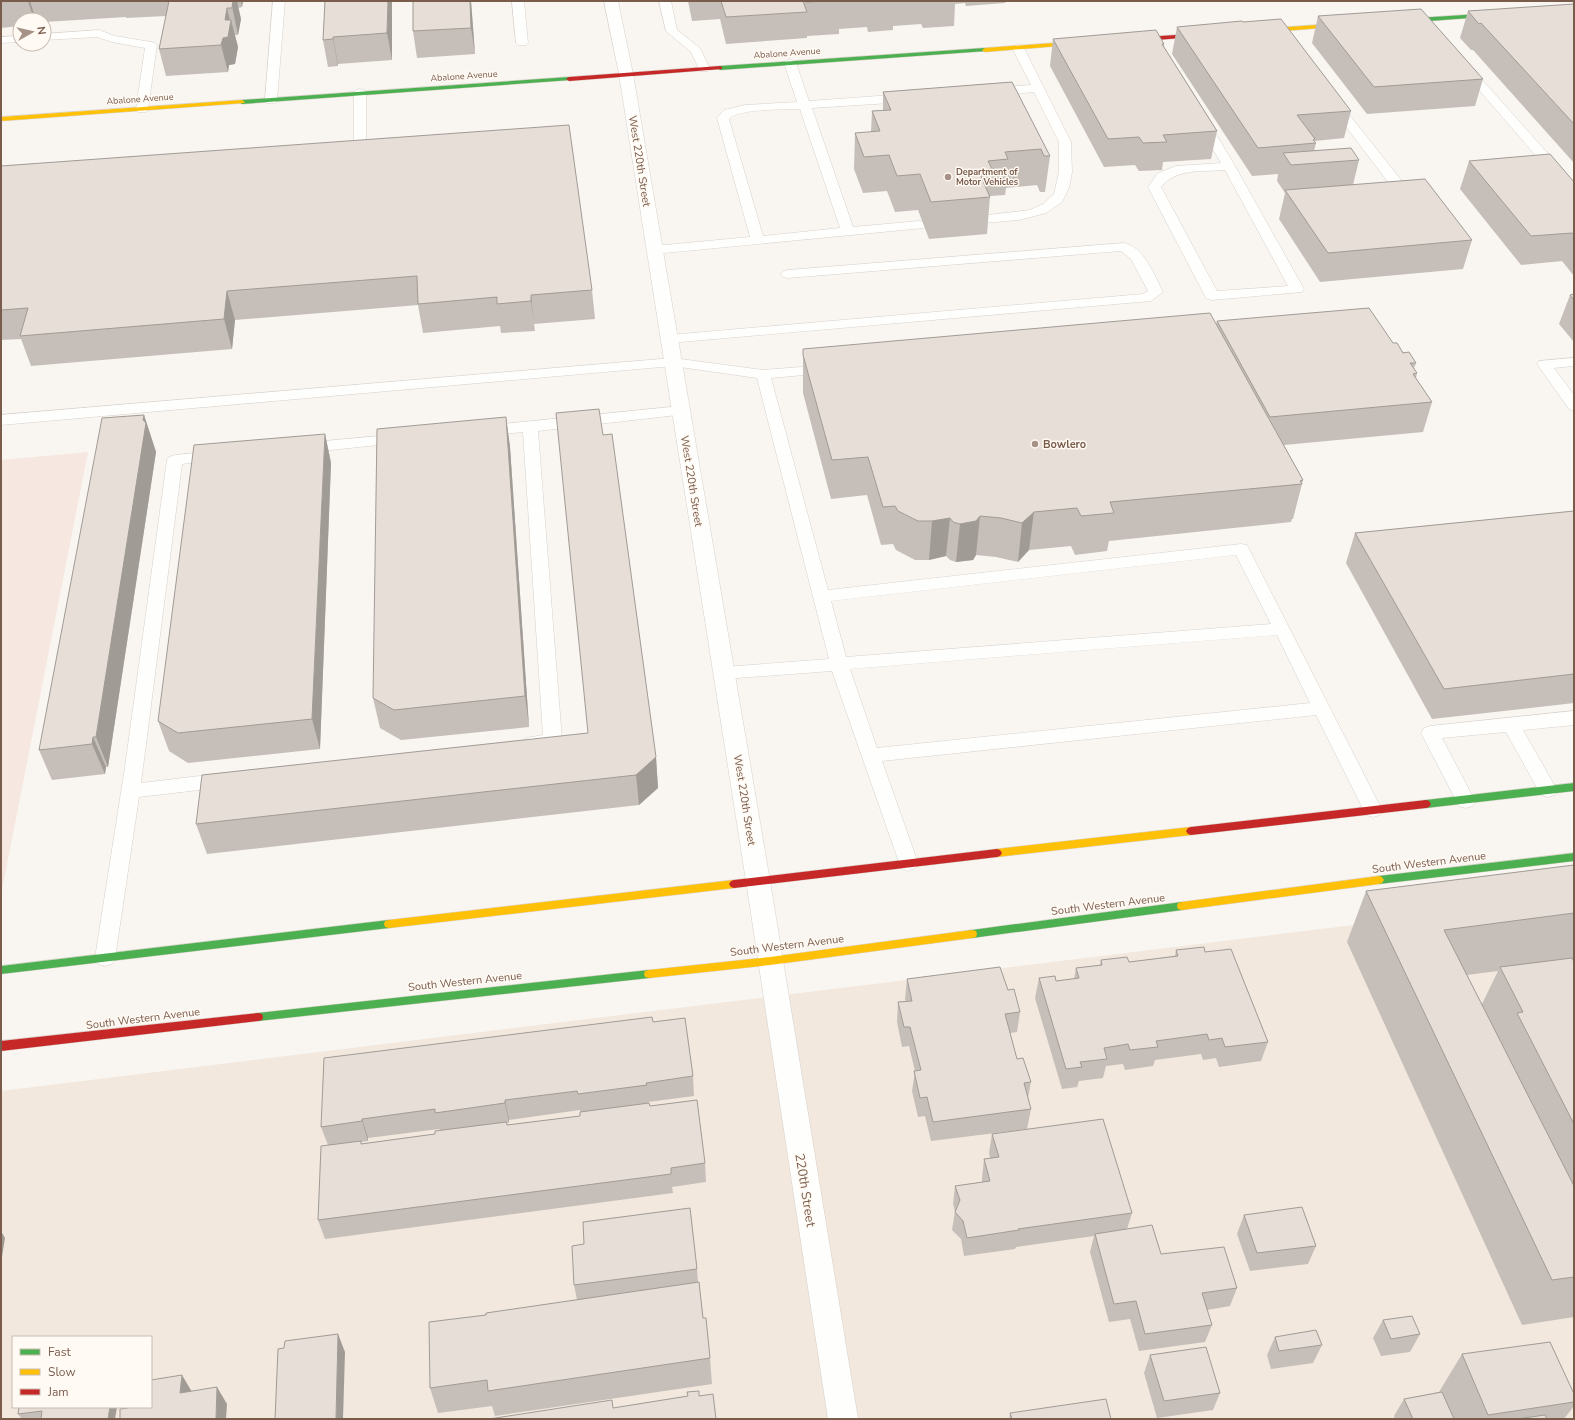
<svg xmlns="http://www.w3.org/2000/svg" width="1575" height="1420" font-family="'Nunito Sans',sans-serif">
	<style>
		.residential { fill: #f2e8de; fill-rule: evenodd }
		.commercial { fill: #f6e8e1 }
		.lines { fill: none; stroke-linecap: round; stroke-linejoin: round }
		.lane-casing { stroke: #d7d1cb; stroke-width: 1 }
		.street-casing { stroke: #d7d1cb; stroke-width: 1 }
		.fast-casing { stroke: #d9d2cb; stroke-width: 1 }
		.slow-casing { stroke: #d9d2cb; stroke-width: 1 }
		.jam-casing { stroke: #d9d2cb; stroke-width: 1 }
		.lane { fill: #fefefd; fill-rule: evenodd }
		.street { fill: #fefefd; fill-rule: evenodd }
		.fast { fill: #4caf50; fill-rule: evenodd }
		.slow { fill: #ffc107; fill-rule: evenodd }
		.jam { fill: #c62828; fill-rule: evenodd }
		.wall { fill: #c6bfb9; fill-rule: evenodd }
		.shaded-wall { fill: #a19b96 }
		.building { fill: #e6ded7; stroke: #a19b96 }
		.poi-dot { fill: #a69286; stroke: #fffaf3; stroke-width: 1.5 }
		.labels { text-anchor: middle; stroke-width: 3; stroke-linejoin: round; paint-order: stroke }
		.far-street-label { font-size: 9px; fill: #7a5c4d; stroke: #fffaf3 }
		.far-poi-label { font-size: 9px; font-weight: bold; fill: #7a5c4d; stroke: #fffaf3; text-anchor: start }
		.street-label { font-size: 11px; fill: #7a5c4d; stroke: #fffaf3 }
		.poi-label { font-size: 11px; font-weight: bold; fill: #7a5c4d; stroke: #fffaf3; text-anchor: start }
		.near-street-label { font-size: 13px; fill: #7a5c4d; stroke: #fffaf3 }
	</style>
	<rect width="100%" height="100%" fill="#f9f5f0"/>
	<path class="residential" d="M1574 898V1419H1V1091ZM13 1337H151V1407H13Z"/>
	<path class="commercial" d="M88 452 1 895V460Z"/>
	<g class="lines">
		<defs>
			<g id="lane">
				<path d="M273 1H285L277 100 275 103H267L265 100Z"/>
				<path d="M512 1H524L528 43 526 45H518L516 43Z"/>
				<path d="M659 1H671L677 30 700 48 710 69 708 71H700L691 52 666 31Z"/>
				<path d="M99 30 115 36 151 42 155 43 157 45 148 109 146 112H138L136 109 145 48 112 42 97 37 44 40V34Z"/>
				<path d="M20 36V42L1 43V37Z"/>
				<path d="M1018 45 1022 46 1024 48 1071 142 1072 172 1069 188 1062 202 1046 213 1019 220 984 223 979 222 977 219 979 216 1030 210 1043 204 1054 194 1059 172V142L1034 92 992 96 988 95 986 92 988 89 992 88 1031 85 1012 48 1014 46Z"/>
				<path d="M790 59 794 61 796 63 809 101 906 94 910 95 912 98 910 101 906 102 812 108 853 227 919 221 924 222 926 225 924 228 654 254 649 253 647 250 649 247 654 246 750 237 717 118 724 110 745 105 797 102 784 63 786 61ZM800 109 840 228 763 236 729 119C739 108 784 110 800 109Z"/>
				<path d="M1465 63 1469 65 1574 183V195L1569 194 1461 69 1459 67 1461 65Z"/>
				<path d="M360 89 364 90 366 93V144L364 147H356L354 144V93L356 90Z"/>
				<path d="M1333 98 1337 99 1401 180 1402 183 1401 186H1391L1327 102 1329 99Z"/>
				<path d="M1202 117 1206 118 1208 121 1235 166 1304 289 1302 292 1212 300 1207 299 1205 296 1148 187 1158 173 1176 166 1221 163 1196 121 1198 118ZM1225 170 1288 286 1217 291 1161 187C1176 168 1202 172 1225 170Z"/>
				<path d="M1124 243C1145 248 1154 275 1163 292L1151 301 669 343 664 342 662 339 664 336 669 335 1143 294 1148 291 1131 259 1121 251 788 278 783 277 781 274 783 271 788 270Z"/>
				<path d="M673 358 763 370 826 365 831 366 833 369 831 372 826 373 771 378 828 590 1241 544 1247 545 1382 810 1380 815 1373 817 1366 815 1316 715 882 761 918 863 915 868 908 871 901 868 832 671 724 679 718 677 715 673 718 669 724 667 829 659 757 378 673 366 1 425V415ZM1236 555 1271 624 846 657 831 601ZM1277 635 1310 703 877 748 850 669Z"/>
				<path d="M1574 358V366L1554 368 1574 395V411L1569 409 1537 364 1539 361Z"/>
				<path d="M681 406 686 408 689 411 686 414 538 431 562 740 559 745C549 748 536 751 526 748L523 743 526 738 543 735 523 432 483 436 478 434 475 431 478 428 483 426Z"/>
				<path d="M401 434 406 436 409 439 406 442 303 453 298 451 295 448 298 445 303 443Z"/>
				<path d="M216 451 221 453 224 456 221 459 182 464 141 783 225 773 232 775 234 780 232 785 225 787 139 797 115 958 112 964 105 966 98 964 95 958 125 767 167 460 169 457 175 455Z"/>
				<path d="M1574 711V725L1523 730 1557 790 1555 795 1548 797 1541 795 1506 732 1442 738 1475 801 1473 806 1466 808 1459 806 1421 733 1424 728 1430 726Z"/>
			</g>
			<path id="street" d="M604 1H618L633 74 770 881 858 1419H828L746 881 619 74Z"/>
			<g id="fast">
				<path d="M1495 13 1497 14V16L1402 23 1399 21 1402 19Z"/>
				<path d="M985 48 987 49V51L720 70 717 68 720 66Z"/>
				<path d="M569 77 572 79 571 80 242 104 239 102 242 100Z"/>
				<path d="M1574 783V791L1426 808 1423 807 1421 804 1423 801 1426 800Z"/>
				<path d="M1574 853V861L1379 884 1376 883 1374 880 1376 877 1379 876Z"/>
				<path d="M1182 902 1186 903 1187 906 1186 909 1182 910 972 938 968 937 967 934 968 931 972 930Z"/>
				<path d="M389 920 393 921 394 924 393 927 389 928 1 974V966Z"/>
				<path d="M649 970 653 971 654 974 653 977 649 978 258 1021 254 1020 253 1017 254 1014 258 1013Z"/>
			</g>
			<g id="slow">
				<path d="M1345 23 1348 25 1347 26 1258 33 1255 31 1258 29Z"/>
				<path d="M1082 41 1085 43 1084 44 985 52 982 50 985 48Z"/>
				<path d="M242 100 245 102 244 103 1 121V117Z"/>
				<path d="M1191 827 1194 828 1196 831 1194 834 1191 835 997 857 994 856 992 853 994 850 997 849Z"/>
				<path d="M1379 876 1382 877 1384 880 1382 883 1379 884 1182 910 1178 909 1177 906 1178 903 1182 902Z"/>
				<path d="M734 880 737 881 739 884 737 887 734 888 389 928 385 927 384 924 385 921 389 920Z"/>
				<path d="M972 930 976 931 977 934 976 937 972 938 770 965 649 978 645 977 644 974 645 971 649 970 770 957Z"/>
			</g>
			<g id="jam">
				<path d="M1206 33 1209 35 1208 36 1130 42 1127 40 1130 38Z"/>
				<path d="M720 66 722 67V69L569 81 566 79 569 77Z"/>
				<path d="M1426 800 1429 801 1431 804 1429 807 1426 808 1191 835 1188 834 1186 831 1188 828 1191 827Z"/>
				<path d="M997 849 1000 850 1002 853 1000 856 997 857 734 888 731 887 729 884 731 881 734 880Z"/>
				<path d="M258 1013 262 1014 263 1017 262 1020 258 1021 1 1051V1041Z"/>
			</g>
		</defs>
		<use href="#lane" class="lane-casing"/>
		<use href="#street" class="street-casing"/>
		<use href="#fast" class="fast-casing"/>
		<use href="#slow" class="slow-casing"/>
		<use href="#jam" class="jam-casing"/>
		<use href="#lane" class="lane"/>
		<use href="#street" class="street"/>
		<use href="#fast" class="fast"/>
		<use href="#slow" class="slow"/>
		<use href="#jam" class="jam"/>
	</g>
	<g class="wall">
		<path d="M1 1H243L242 7 238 8 241 19 238 35H235L238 47 235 64 229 65 228 72 166 76 159 49 166 16 126 18V17L44 22V20H20V26L1 28Z"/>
		<path d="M325 1H392V60L338 64V66L328 67 323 40Z"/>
		<path d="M471 1 475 54 417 58 413 31Z"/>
		<path d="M688 1H1006L1005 3 966 6 965 3 955 4 954 26 923 28 921 24 893 26V30L868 32 867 27 839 29V34L807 36V38L726 44 720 19 692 21Z"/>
		<path d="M1574 4V163L1473 50H1471L1460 38 1468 11Z"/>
		<path d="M1318 16 1483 79 1475 106 1367 114 1312 43Z"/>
		<path d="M1243 22 1351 111 1344 138 1315 141 1314 142 1316 143 1314 151 1359 160 1353 185 1472 240 1463 269 1320 282 1279 219 1285 193 1277 181 1278 174 1252 176 1172 54 1177 27Z"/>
		<path d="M1053 39 1164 44V47L1217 131 1211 159 1163 162 1162 170 1139 171 1135 165 1104 167 1050 66Z"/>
		<path d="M1012 82 1050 156 1045 192H1040L1037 185 1006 188 1005 195 990 196 987 234 929 239 918 210 895 212 887 191 863 193 854 169 855 133 871 132 872 111 883 110V92Z"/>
		<path d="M1469 161 1574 182V276L1562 261 1521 265 1460 189Z"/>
		<path d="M1 166 592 290 595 319 534 324 535 331 501 333 500 326 423 333 418 305 235 320 232 349 31 366 21 339 1 340Z"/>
		<path d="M1574 294V342L1559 324 1570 295Z"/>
		<path d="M1217 321 1393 343 1416 363 1414 368 1417 373 1416 378 1432 402 1423 432 1284 445 1303 480 1293 519H1292L1291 522 1109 541 1107 551 1075 555 1071 546 1029 550 1018 562 996 557 976 555 973 560 956 562 950 560 946 556 929 560H915L896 550 893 544 881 545 867 495 831 499 803 393V349L1216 324Z"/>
		<path d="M144 415 156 452 108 767H106L105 774 52 780 39 750Z"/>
		<path d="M506 417 510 447 529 727 401 740 380 728 373 698Z"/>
		<path d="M325 434 331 463 320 749 188 763 169 751 158 721Z"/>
		<path d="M1574 511V703L1432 719 1346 563 1355 533Z"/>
		<path d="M588 733 656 757 658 788 639 805 207 854 196 824Z"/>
		<path d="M1574 865V1317L1522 1325 1347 942 1366 891ZM1498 971 1482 1004 1467 975Z"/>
		<path d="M1176 950 1205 952 1268 1042 1261 1061 1219 1067 1216 1058 1203 1060 1201 1054 1155 1060 1153 1066 1125 1070 1123 1064 1106 1066 1103 1078 1079 1081 1077 1087 1062 1089 1035 998 1039 978 1056 981 1074 979 1076 968 1100 965 1101 960 1129 962 1175 956Z"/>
		<path d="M907 979 1008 990 1020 1012 1017 1032 1010 1033 1017 1059 1031 1082 1028 1098 1031 1109 1027 1129 931 1141 925 1116 918 1117 912 1091 915 1071 909 1046 902 1047 897 1022 898 1002H906L905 999Z"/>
		<path d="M653 1022 693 1076 694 1096 648 1102 649 1103 650 1106 705 1163 706 1182 672 1187 673 1193 325 1239 318 1220 328 1145 321 1127ZM580 1110V1116L507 1125 506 1123H509V1120ZM439 1129 440 1130 435 1134 362 1144 361 1142 368 1141V1138Z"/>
		<path d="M992 1134 1132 1213 1127 1229 1161 1254 1237 1288 1230 1306 1207 1310 1212 1325 1205 1342 1139 1351 1130 1319 1109 1322 1090 1252 1094 1236 1016 1247 1015 1249 964 1256 961 1239 952 1230 955 1211 953 1204 955 1186 982 1182V1178L984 1159 990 1158 989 1153Z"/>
		<path d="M1244 1215 1316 1246 1308 1264 1250 1271 1237 1234Z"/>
		<path d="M697 1269 698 1282 703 1318 710 1358 712 1384 495 1416 492 1406 438 1413 430 1388 486 1315 577 1300 574 1285Z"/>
		<path d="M1383 1320 1420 1334 1410 1352 1381 1356 1373 1338Z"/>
		<path d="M1275 1337 1322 1345 1313 1363 1271 1369 1267 1355Z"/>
		<path d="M1462 1354 1574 1394V1406L1564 1419H1395L1394 1416 1404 1399 1439 1392Z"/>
		<path d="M1150 1355 1220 1393 1213 1410 1157 1418 1144 1373Z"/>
		<path d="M19 1407 115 1419H22L18 1414Z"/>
		<path d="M1010 1413 1111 1419H1009Z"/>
	</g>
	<g class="shaded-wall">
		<path d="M28 1H30L36 20H34Z"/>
		<path d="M231 1H237L241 19 238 35Z"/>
		<path d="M241 1H243L242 7Z"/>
		<path d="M388 1H392V60L387 33Z"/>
		<path d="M470 1H471L475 54 471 28Z"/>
		<path d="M227 8 231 25V20L238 47 235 64 229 65 228 72 221 45Z"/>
		<path d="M333 37 338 64V66L333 39Z"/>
		<path d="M227 291 235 320 232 349 224 319Z"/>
		<path d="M531 295 534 324 535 331 531 301Z"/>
		<path d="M144 415 156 452 108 767 96 737Z"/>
		<path d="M506 417 510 447 529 727 525 696Z"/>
		<path d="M325 434 331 463 320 749 312 719Z"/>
		<path d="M1034 512 1029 550 1018 562 1022 523Z"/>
		<path d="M980 516 976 555 973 560 956 562 960 524Z"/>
		<path d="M950 518 946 556 929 560 932 521Z"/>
		<path d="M93 737 106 767 105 774 92 744Z"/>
		<path d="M656 757 658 788 639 805 636 775Z"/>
		<path d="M505 1100 509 1120V1123L505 1103Z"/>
		<path d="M362 1119 368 1138V1141L362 1121Z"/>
		<path d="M1 1231 5 1238 1 1263Z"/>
		<path d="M338 1334 345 1352 343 1419H336Z"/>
		<path d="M182 1375 192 1392 180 1393Z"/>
		<path d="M217 1387 227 1404 226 1419H216Z"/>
		<path d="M110 1407H117L115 1419H108Z"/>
	</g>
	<g class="building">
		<path d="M169 1H233L232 8H227L225 20H231L228 37 223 38 221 45 159 49Z"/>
		<path d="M325 1H388L387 33 333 37V39L323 40Z"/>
		<path d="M413 1H470L471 28 413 31Z"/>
		<path d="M721 1H803L807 12 726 17Z"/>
		<path d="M806 1H826L807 2Z"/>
		<path d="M1574 4V124L1481 23 1479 24 1468 11Z"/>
		<path d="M1421 9 1483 79 1374 87 1318 16Z"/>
		<path d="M1281 19 1351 111 1297 115 1315 139 1313 140 1316 143 1258 148 1177 27 1242 21 1243 22Z"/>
		<path d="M1156 30 1164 44H1162L1217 131 1163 135 1167 142 1143 143 1139 137 1108 139 1053 39Z"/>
		<path d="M1012 82 1050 156H1044L1041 149 1005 152 1008 159 988 161 992 169 978 170 990 197 931 202 920 174 897 176 889 155 864 157 855 133 880 131 872 111 891 110 883 92Z"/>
		<path d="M569 125 592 290 531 295V301L497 304V297L418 304 417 276 227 291 224 319 20 336 28 308 1 310V166Z"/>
		<path d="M1351 148 1359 160 1291 165 1283 153Z"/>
		<path d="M1550 154 1574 182V235L1572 233 1531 236 1469 161Z"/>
		<path d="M1425 179 1472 240 1328 253 1285 190Z"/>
		<path d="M1574 294V300L1570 295Z"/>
		<path d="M1369 308 1393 343H1397L1403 353 1409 352 1416 363H1410L1417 373 1413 374 1432 402 1270 417 1217 321Z"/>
		<path d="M1210 313 1303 480 1300 481 1302 484 1110 502 1114 513 1081 516 1077 508 1034 512 1022 523 1001 518 980 516 976 521 960 524 953 522 950 518 932 521H918L898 511 895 506 883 507 868 457 832 460 803 355V349Z"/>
		<path d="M599 409 603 435 612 434 656 757 636 775 196 824 202 775 588 733 556 413Z"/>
		<path d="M144 415 143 420 146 423 96 737H93L92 744 39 750 102 418Z"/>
		<path d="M506 417 525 696 394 710 373 698 377 429Z"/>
		<path d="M325 434 312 719 178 733 158 721 194 445Z"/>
		<path d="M1574 511V674L1444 689 1355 533Z"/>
		<path d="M1574 865V913L1444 930 1574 1186V1277L1552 1280 1366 891Z"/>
		<path d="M1204 947 1205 952 1231 949 1268 1042 1225 1047 1222 1038 1209 1040 1207 1034 1156 1041 1158 1047 1130 1050 1128 1044 1104 1048 1107 1059 1080 1062 1082 1067 1066 1069 1039 978 1055 976 1056 981 1079 978 1076 968 1102 965 1101 960 1127 957 1129 962 1178 956 1176 950Z"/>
		<path d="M1572 958 1574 962V1124L1517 1013 1523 1012 1500 967Z"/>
		<path d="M1000 967 1008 990 1014 989 1020 1012 1005 1014 1017 1059 1023 1058 1031 1082 1024 1083 1031 1109 933 1122 927 1097 920 1098 914 1071 921 1070 910 1027H904L898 1002 912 1001 907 979Z"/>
		<path d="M652 1017 653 1022 685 1018 693 1076 646 1083 647 1085 578 1094 577 1091 505 1100V1103L435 1113V1109L362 1119V1121L321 1127 324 1058Z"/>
		<path d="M697 1100 705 1163 671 1168V1174L318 1220 321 1146 361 1141V1144L435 1134V1131L506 1122 507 1125 580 1116V1112L649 1103 650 1106Z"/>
		<path d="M1103 1119 1132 1213 1018 1229 1019 1230 967 1238 963 1221 955 1212 960 1200 955 1186 990 1181 984 1159 999 1157 992 1134Z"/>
		<path d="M1302 1207 1316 1246 1257 1253 1244 1215Z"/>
		<path d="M690 1208 697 1269 574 1285 572 1246 584 1244 583 1222Z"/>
		<path d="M1152 1225 1161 1254 1224 1247 1237 1288 1202 1293 1212 1325 1145 1334 1136 1301 1114 1304 1095 1234Z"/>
		<path d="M699 1282 703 1318H706L710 1358 488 1391 487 1380 430 1388 429 1322 486 1315V1313Z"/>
		<path d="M1412 1316 1420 1334 1391 1339 1383 1320Z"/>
		<path d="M1316 1330 1322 1345 1279 1351 1275 1337Z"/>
		<path d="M338 1334 336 1419H275L278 1349 284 1348 285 1341Z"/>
		<path d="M1550 1342 1574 1394V1402L1488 1415 1462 1354Z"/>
		<path d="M1206 1347 1220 1393 1164 1401 1150 1355Z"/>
		<path d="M182 1375 180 1393 217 1387 216 1419H120V1409L128 1408V1407H151V1380Z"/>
		<path d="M699 1391V1396L713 1394 716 1419H489L612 1400 613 1408 688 1396 687 1392Z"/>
		<path d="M1442 1392 1454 1419H1413L1404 1399Z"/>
		<path d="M1106 1399 1111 1419H1012L1010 1413Z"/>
		<path d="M19 1407H110L108 1419H41L42 1411 18 1414Z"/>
		<path d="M1545 1415 1547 1419H1517Z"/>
	</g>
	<g class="poi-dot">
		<circle cx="948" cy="177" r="4"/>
		<circle cx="1035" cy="444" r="4"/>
	</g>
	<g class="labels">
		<g class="far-street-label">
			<text transform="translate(787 53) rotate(-4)" y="3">Abalone Avenue</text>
			<text transform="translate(464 76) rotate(-4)" y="3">Abalone Avenue</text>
			<text transform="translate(140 99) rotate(-4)" y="3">Abalone Avenue</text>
		</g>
		<g class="far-poi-label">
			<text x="956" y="175">Department of<tspan x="956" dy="10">Motor Vehicles</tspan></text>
		</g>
		<g class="street-label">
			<text transform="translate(640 161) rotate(81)" y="4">West 220th Street</text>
			<text transform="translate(692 481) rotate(81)" y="4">West 220th Street</text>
			<text transform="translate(745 800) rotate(81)" y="4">West 220th Street</text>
			<text transform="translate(1429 862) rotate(-7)" y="4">South Western Avenue</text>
			<text transform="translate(1108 904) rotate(-7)" y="4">South Western Avenue</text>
			<text transform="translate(787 945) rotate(-7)" y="4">South Western Avenue</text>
			<text transform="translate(465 981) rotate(-6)" y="4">South Western Avenue</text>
			<text transform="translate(143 1018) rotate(-7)" y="4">South Western Avenue</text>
		</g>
		<g class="poi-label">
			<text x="1043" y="448">Bowlero</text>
		</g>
		<g class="near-street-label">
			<text transform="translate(806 1190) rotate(81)" y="5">220th Street</text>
		</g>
	</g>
	<rect width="1575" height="1420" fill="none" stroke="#7a5c4d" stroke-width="4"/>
	<rect x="12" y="1336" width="140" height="72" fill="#fffaf3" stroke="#cabbb1"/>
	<rect x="20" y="1349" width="20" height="6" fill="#4caf50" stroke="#cabbb1"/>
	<text x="48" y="1356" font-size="12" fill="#7a5c4d">Fast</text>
	<rect x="20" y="1369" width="20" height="6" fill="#ffc107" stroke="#cabbb1"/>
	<text x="48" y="1376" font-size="12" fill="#7a5c4d">Slow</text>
	<rect x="20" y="1389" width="20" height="6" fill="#c62828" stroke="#cabbb1"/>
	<text x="48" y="1396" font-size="12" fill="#7a5c4d">Jam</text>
	<g transform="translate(32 32) rotate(82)"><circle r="19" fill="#fffaf3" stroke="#cabbb1"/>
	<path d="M0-3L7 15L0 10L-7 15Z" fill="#a69286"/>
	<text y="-6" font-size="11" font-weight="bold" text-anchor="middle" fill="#7a5c4d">N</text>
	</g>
</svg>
